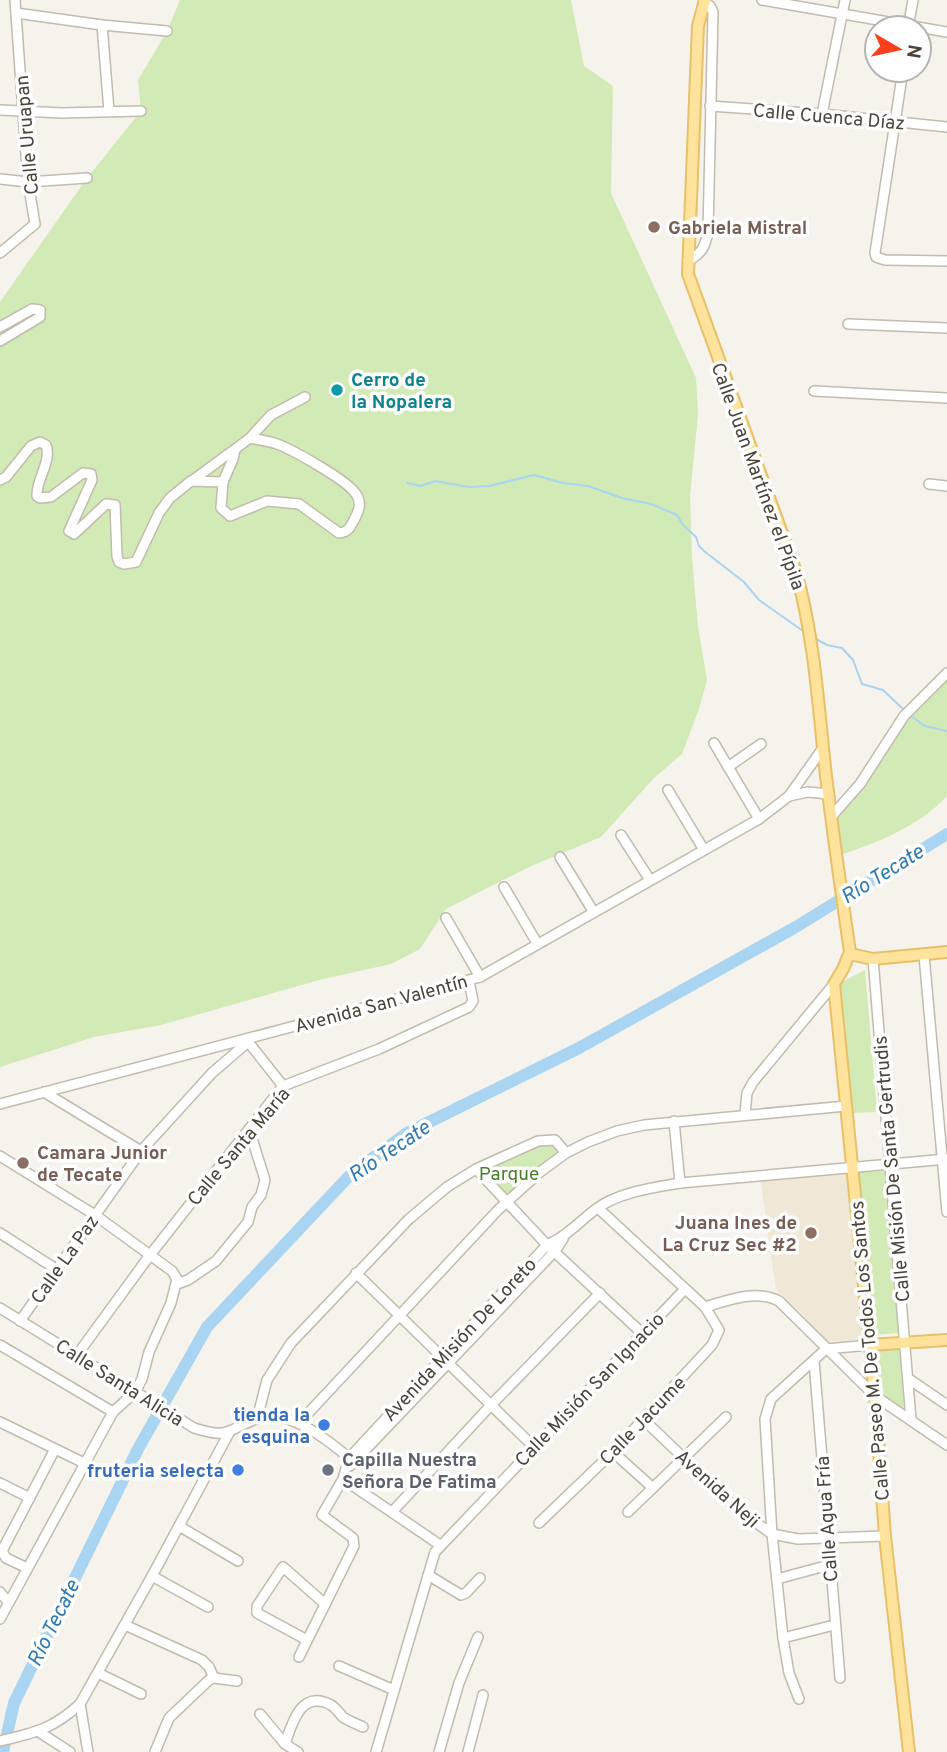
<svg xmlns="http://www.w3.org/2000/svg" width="947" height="1752" font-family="Overpass,sans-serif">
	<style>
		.education { fill: #efe8d6 }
		.green { fill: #d2eab5 }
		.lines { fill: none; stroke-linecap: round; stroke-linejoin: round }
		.stream { stroke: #a9d4f2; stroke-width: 2 }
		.river { stroke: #a9d4f2; stroke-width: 12 }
		.minor-casing { stroke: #c2bbae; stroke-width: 12 }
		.major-casing { stroke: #e6c16a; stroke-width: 14 }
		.minor { stroke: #fff; stroke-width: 9 }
		.major { stroke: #ffe39c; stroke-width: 10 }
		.education-dot { fill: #8d6e63; stroke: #fff; stroke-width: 2.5 }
		.culture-dot { fill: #0f9aa8; stroke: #fff; stroke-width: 2.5 }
		.shop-dot { fill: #3f7fe0; stroke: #fff; stroke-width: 2.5 }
		.worship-dot { fill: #6b7280; stroke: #fff; stroke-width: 2.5 }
		.labels { text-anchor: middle; stroke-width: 7; stroke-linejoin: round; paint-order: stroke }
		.street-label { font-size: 19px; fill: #4b4439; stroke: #fff }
		.education-label { font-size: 19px; font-weight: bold; fill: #785e54; stroke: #fff; text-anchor: start }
		.culture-label { font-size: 19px; font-weight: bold; fill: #0d838f; stroke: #fff; text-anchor: start }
		.park-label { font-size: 19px; fill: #4a7f2a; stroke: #fff }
		.shop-label { font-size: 19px; font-weight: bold; fill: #366cbe; stroke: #fff; text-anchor: end }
		.worship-label { font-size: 19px; font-weight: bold; fill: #5b616d; stroke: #fff; text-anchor: start }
		.water-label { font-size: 21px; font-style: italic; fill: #2e7ab2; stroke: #fff }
	</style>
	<rect width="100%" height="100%" fill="#f6f3ec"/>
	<path class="education" d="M849 1167 865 1339 823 1342 802 1314 776 1290 760 1177Z"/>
	<g class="green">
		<path d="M180 0H571L584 66 613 86 611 193 696 378 698 415 690 496 692 558 698 627 707 680 699 709 682 754 653 779 601 837 529 867 446 909 420 949 391 964 323 979 161 1025 94 1037 0 1067V302L87 178 141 111 138 80 167 31Z"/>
		<path d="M947 672V796C918 827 877 843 837 856L831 811 848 796 894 725Z"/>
		<path d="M865 970 877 1112 850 1113 838 984Z"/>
		<path d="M555 1136 563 1154 506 1201 475 1170 530 1139Z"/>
		<path d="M888 1171 899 1333 874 1335 858 1172Z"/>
		<path d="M899 1343 904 1410 879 1397 873 1344Z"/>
	</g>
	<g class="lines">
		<g class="stream">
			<path d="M407 483 421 486 435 481 469 487 489 486 534 475 563 483 588 486 622 498 651 504 677 515 683 525 696 537 699 546 704 551 744 582 759 600 803 631"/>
			<path d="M816 639 827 645 842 648 853 660 862 684 883 690 903 709"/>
			<path d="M911 716 925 726 947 731"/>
		</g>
		<path class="river" d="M3 1752 14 1703 138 1449 207 1327 353 1172 407 1133 579 1048 794 928 947 834"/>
		<defs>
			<g id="minor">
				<path d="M762 0 947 32"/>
				<path d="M16 13 102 25 167 31"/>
				<path d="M102 25 109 111"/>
				<path d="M908 28 913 0"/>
				<path d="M903 70 875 253 876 257 885 260 947 261"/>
				<path d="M710 106 822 114 947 127"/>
				<path d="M0 110 62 113 141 111"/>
				<path d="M822 114 845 0"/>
				<path d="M0 179 28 182 87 178"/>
				<path d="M0 253 35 224 28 182 15 0"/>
				<path d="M688 261C702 253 705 247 708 232L713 12 710 6 704 2"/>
				<path d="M848 324 947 328"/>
				<path d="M0 327 32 309 40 310V317L0 341"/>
				<path d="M814 391 947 398"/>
				<path d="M0 480 6 477 31 446 40 442 46 445C52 462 36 479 37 496L40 498 51 497 83 473 91 474 92 480 69 531 74 534 106 504 115 505 117 556 119 562 124 564 136 562 159 513 170 498 191 481 223 482 221 508 230 516 267 501 299 504 339 533C348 532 350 528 354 520 359 511 362 503 356 494 347 480 293 450 277 444 269 441 259 440 250 438"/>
				<path d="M193 480 250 438 271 415 305 397"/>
				<path d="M223 482 233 459 235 450"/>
				<path d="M929 484 947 486"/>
				<path d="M714 743 759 819"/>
				<path d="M728 767 761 744"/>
				<path d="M668 790 704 850"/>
				<path d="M789 796 808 792 829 794"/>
				<path d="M831 817 860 784 904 716 947 673"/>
				<path d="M621 835 650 880"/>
				<path d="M560 857 593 911"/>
				<path d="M504 887 537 943"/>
				<path d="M446 918 480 977"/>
				<path d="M924 955 947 1212"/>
				<path d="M873 959 911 1420"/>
				<path d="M246 1039 283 1086"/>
				<path d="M44 1092 141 1151"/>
				<path d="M0 1104 480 977 759 819 789 796 823 748"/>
				<path d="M745 1114 747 1093 753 1082 834 984"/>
				<path d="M674 1121 680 1183"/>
				<path d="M0 1156 95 1215 172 1271 177 1279 171 1303 149 1352 142 1379 135 1392 113 1412 0 1619"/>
				<path d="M476 1169 547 1245 643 1334"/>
				<path d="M598 1208 705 1307C729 1300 755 1289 779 1301L875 1396 947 1445"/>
				<path d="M0 1233 56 1269"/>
				<path d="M356 1273 534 1447"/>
				<path d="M177 1284 188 1280 216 1261 248 1222 252 1207 261 1195 265 1180 249 1129"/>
				<path d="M0 1308 194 1428C229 1439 225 1431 256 1419 287 1406 329 1441 353 1461"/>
				<path d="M20 1321 141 1151 212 1073 248 1042"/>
				<path d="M0 1345 113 1412"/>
				<path d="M77 1355 150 1255 283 1086 379 1049 469 1007 473 1001 469 981"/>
				<path d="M814 1361 840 1678"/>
				<path d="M909 1379 947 1405"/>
				<path d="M257 1419 267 1380 291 1343 409 1219 447 1187 476 1169 538 1141 555 1140 566 1153"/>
				<path d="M643 1419 737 1509 772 1534 798 1539 885 1536"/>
				<path d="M0 1422 84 1463"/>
				<path d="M299 1423 498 1210 540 1172 566 1153 588 1142 617 1131 644 1125 846 1106"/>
				<path d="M613 1452 653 1488"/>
				<path d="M350 1466 555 1251 563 1239"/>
				<path d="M343 1479 440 1545"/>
				<path d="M0 1483 30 1498"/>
				<path d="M393 1511 491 1405 600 1293"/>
				<path d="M628 1512 726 1417"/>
				<path d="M539 1523 613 1452 712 1345 719 1330 705 1307"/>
				<path d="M179 1526 238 1561"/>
				<path d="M27 1568 6 1558 2 1551 55 1449"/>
				<path d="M428 1575 461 1595 466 1593 480 1578"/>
				<path d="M152 1576 208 1607"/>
				<path d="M777 1579 829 1565"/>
				<path d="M0 1592 8 1602"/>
				<path d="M125 1625 202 1660 209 1667 214 1678"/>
				<path d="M783 1638 834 1625"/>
				<path d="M307 1640 257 1613V1606L283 1567 325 1604"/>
				<path d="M299 1657 354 1546 353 1538 322 1515 343 1479 349 1458 547 1245C567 1236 579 1222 596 1209 619 1192 652 1188 680 1183L947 1159"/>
				<path d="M339 1666 394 1690"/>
				<path d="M98 1673 141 1694"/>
				<path d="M799 1699 789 1673 783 1638 772 1534 765 1419 771 1399 826 1349 869 1345"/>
				<path d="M80 1704 88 1752"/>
				<path d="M260 1714 285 1744 298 1752"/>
				<path d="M39 1732 70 1752"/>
				<path d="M0 1741C34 1733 53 1729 80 1704L152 1576 229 1433"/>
				<path d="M285 1744C292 1723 301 1689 331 1705 336 1708 339 1713 343 1717 348 1721 357 1724 363 1727"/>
				<path d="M155 1752 169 1718 209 1680 214 1678 237 1681"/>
				<path d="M376 1752 435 1552 685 1289"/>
				<path d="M439 1752 459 1683 478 1637"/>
				<path d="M468 1752 483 1695"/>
			</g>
			<g id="major">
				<path d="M705 0 698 26 688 274 796 572C814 636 818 702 825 767 832 828 841 890 850 952L843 969 834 984 875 1396 885 1536 909 1752"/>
				<path d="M850 954 873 959 947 952"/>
				<path d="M869 1345 947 1340"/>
			</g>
		</defs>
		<use href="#minor" class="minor-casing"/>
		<use href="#major" class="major-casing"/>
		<use href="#minor" class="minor"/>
		<use href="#major" class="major"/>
	</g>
	<g class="education-dot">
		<circle cx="654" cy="227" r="7"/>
		<circle cx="23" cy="1163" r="7"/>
		<circle cx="811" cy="1233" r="7"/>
	</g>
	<circle class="culture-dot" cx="337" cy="390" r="7"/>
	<g class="shop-dot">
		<circle cx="324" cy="1425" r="7"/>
		<circle cx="238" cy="1470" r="7"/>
	</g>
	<circle class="worship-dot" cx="328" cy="1470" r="7"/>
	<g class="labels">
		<g class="street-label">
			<text transform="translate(829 116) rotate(5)" y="7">Calle Cuenca Díaz</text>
			<text transform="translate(26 135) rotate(-95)" y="7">Calle Uruapan</text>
			<text transform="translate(759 476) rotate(70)" y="7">Calle Juan Martínez el Pípila</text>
			<text transform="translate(381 1003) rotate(-15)" y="7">Avenida San Valentín</text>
			<text transform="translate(238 1146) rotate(-50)" y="7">Calle Santa María</text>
			<text transform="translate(891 1169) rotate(-95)" y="7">Calle Misión De Santa Gertrudis</text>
			<text transform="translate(64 1259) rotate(-55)" y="7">Calle La Paz</text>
			<text transform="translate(459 1339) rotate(-47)" y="7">Avenida Misión De Loreto</text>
			<text transform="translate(869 1351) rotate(-95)" y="7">Calle Paseo M. De Todos Los Santos</text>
			<text transform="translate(120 1382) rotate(32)" y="7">Calle Santa Alicia</text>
			<text transform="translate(589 1389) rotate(-46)" y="7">Calle Misión San Ignacio</text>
			<text transform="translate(642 1420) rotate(-46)" y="7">Calle Jacume</text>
			<text transform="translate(718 1488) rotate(42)" y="7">Avenida Neji</text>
			<text transform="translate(826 1519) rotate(-94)" y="7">Calle Agua Fría</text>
		</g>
		<g class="education-label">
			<text x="668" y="234">Gabriela Mistral</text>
			<text x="37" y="1159">Camara Junior<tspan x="37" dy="22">de Tecate</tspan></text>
			<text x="797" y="1229" text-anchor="end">Juana Ines de<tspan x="797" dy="22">La Cruz Sec #2</tspan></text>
		</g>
		<g class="culture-label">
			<text x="351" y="386">Cerro de<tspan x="351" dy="22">la Nopalera</tspan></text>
		</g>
		<g class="park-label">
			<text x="509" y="1180">Parque</text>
		</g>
		<g class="shop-label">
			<text x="310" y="1421">tienda la<tspan x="310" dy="22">esquina</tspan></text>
			<text x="224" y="1477">fruteria selecta</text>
		</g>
		<g class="worship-label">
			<text x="342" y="1466">Capilla Nuestra<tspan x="342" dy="22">Señora De Fatima</tspan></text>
		</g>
		<g class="water-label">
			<text transform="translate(882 874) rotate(-32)" y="7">Río Tecate</text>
			<text transform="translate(389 1151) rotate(-34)" y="7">Río Tecate</text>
			<text transform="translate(53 1623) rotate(-64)" y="7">Río Tecate</text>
		</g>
	</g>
	<g transform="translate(898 49) rotate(99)"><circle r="33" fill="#ffffff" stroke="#b7b4b0" stroke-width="2"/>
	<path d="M0-5L12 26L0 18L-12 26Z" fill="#fc3f1d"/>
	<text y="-10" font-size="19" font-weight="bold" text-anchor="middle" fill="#4b4439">N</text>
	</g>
</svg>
